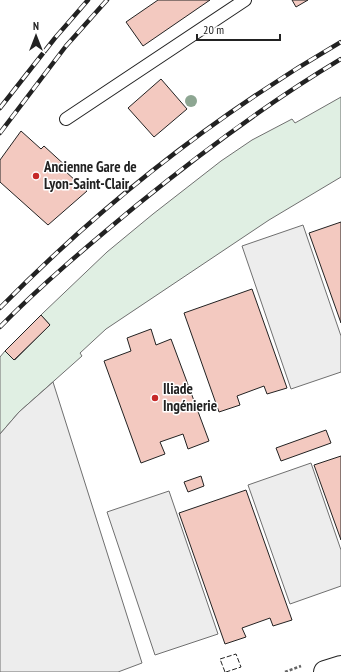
<svg xmlns="http://www.w3.org/2000/svg" width="341" height="672" font-family="'PT Sans Narrow',sans-serif">
	<style>
		.green { fill: #e0efe3; stroke: #6f6f6f }
		.parking { fill: #ededed; stroke: #6f6f6f }
		.building { fill: #f3c9c0; stroke: #222 }
		.lines { fill: none; stroke-linecap: round; stroke-linejoin: round }
		.lane-casing { stroke: #222; stroke-width: 14 }
		.secondary-casing { stroke: #222; stroke-width: 24 }
		.path { stroke: #646464; stroke-width: 2.5; stroke-dasharray: 3 2; stroke-linecap: butt }
		.lane { stroke: #fff; stroke-width: 12 }
		.secondary { stroke: #fff; stroke-width: 22 }
		.rail-casing { stroke: #222; stroke-width: 4.5 }
		.rail { stroke: #fff; stroke-width: 3; stroke-dasharray: 9; stroke-linecap: butt }
		.fence { stroke: #222; stroke-width: 1; stroke-dasharray: 5 2; stroke-linecap: butt }
		.tree { fill: #8da692 }
		.poi-dot { fill: #c62828; stroke: #fff; stroke-width: 1.5 }
		.labels { text-anchor: middle; stroke-width: 3; stroke-linejoin: round; paint-order: stroke }
		.poi-label { font-size: 15px; font-weight: bold; fill: #222; stroke: #fff; text-anchor: start }
	</style>
	<rect width="100%" height="100%" fill="#fff"/>
	<path class="green" d="M341 97V177L269 220 106 329 80 353 82 356 19 412 0 434V357L5 351 15 360 50 325 41 315 43 313 107 252 153 214 221 161 252 140 292 119 295 123Z"/>
	<g class="parking">
		<path d="M303 225 341 336V372L291 389 242 246Z"/>
		<path d="M53 382 142 663 118 672H0V434L19 412Z"/>
		<path d="M311 463 341 550V586L290 604 248 485Z"/>
		<path d="M169 491 218 634 155 655 107 512Z"/>
	</g>
	<g class="building">
		<path d="M158 0H210L143 46 126 22Z"/>
		<path d="M292 0H308L296 7Z"/>
		<path d="M161 79 187 109 154 137 128 108Z"/>
		<path d="M21 131 41 149 44 146 68 168 65 171 87 191 48 225 0 182V160Z"/>
		<path d="M341 222V323L309 233Z"/>
		<path d="M252 289 287 388 267 394 264 386 237 396 240 405 219 412 184 313Z"/>
		<path d="M41 315 50 325 14 360 5 351Z"/>
		<path d="M151 329 156 345 171 339 209 441 188 449 183 434 160 442 165 454 141 463 104 361 131 351 127 338Z"/>
		<path d="M326 430 331 443 281 461 276 448Z"/>
		<path d="M341 456V540L314 465Z"/>
		<path d="M201 476 204 486 188 492 184 482Z"/>
		<path d="M246 490 292 620 273 626 270 618 242 628 246 637 225 644 179 513Z"/>
	</g>
	<g class="lines">
		<defs>
			<path id="lane" d="M66 119 245 0"/>
			<path id="secondary" d="M325 672 341 667"/>
		</defs>
		<use href="#lane" class="lane-casing"/>
		<use href="#secondary" class="secondary-casing"/>
		<path class="path" d="M285 672 301 666"/>
		<use href="#lane" class="lane"/>
		<use href="#secondary" class="secondary"/>
		<defs>
			<g id="rail">
				<path d="M0 108 55 38 88 0"/>
				<path d="M0 133 66 46 107 0"/>
				<path d="M0 308C101 205 217 114 341 42"/>
				<path d="M0 327C43 283 90 244 137 205 202 152 269 102 341 59"/>
			</g>
		</defs>
		<use href="#rail" class="rail-casing"/>
		<use href="#rail" class="rail"/>
		<path class="fence" d="M225 672 220 659 236 654 241 667 226 672"/>
	</g>
	<circle class="tree" cx="191" cy="101" r="6"/>
	<g class="poi-dot">
		<circle cx="36" cy="176" r="4"/>
		<circle cx="155" cy="398" r="4"/>
	</g>
	<g class="labels">
		<g class="poi-label">
			<text x="44" y="172">Ancienne Gare de<tspan x="44" dy="17">Lyon-Saint-Clair</tspan></text>
			<text x="163" y="394">Iliade<tspan x="163" dy="17">Ingénierie</tspan></text>
		</g>
	</g>
	<g transform="translate(36 36)" stroke="#ffffff" stroke-width="3" paint-order="stroke">
	<path d="M0-3L7 15L0 10L-7 15Z" fill="#222222"/>
	<text y="-6" font-size="11" font-weight="bold" text-anchor="middle" fill="#222222">N</text>
	</g>
	<path d="M197 34v6h83v-6" fill="none" stroke="#222222" stroke-width="2"/>
	<text x="203" y="34" font-size="12" fill="#222222" stroke="#ffffff" stroke-width="3" paint-order="stroke">20 m</text>
</svg>
